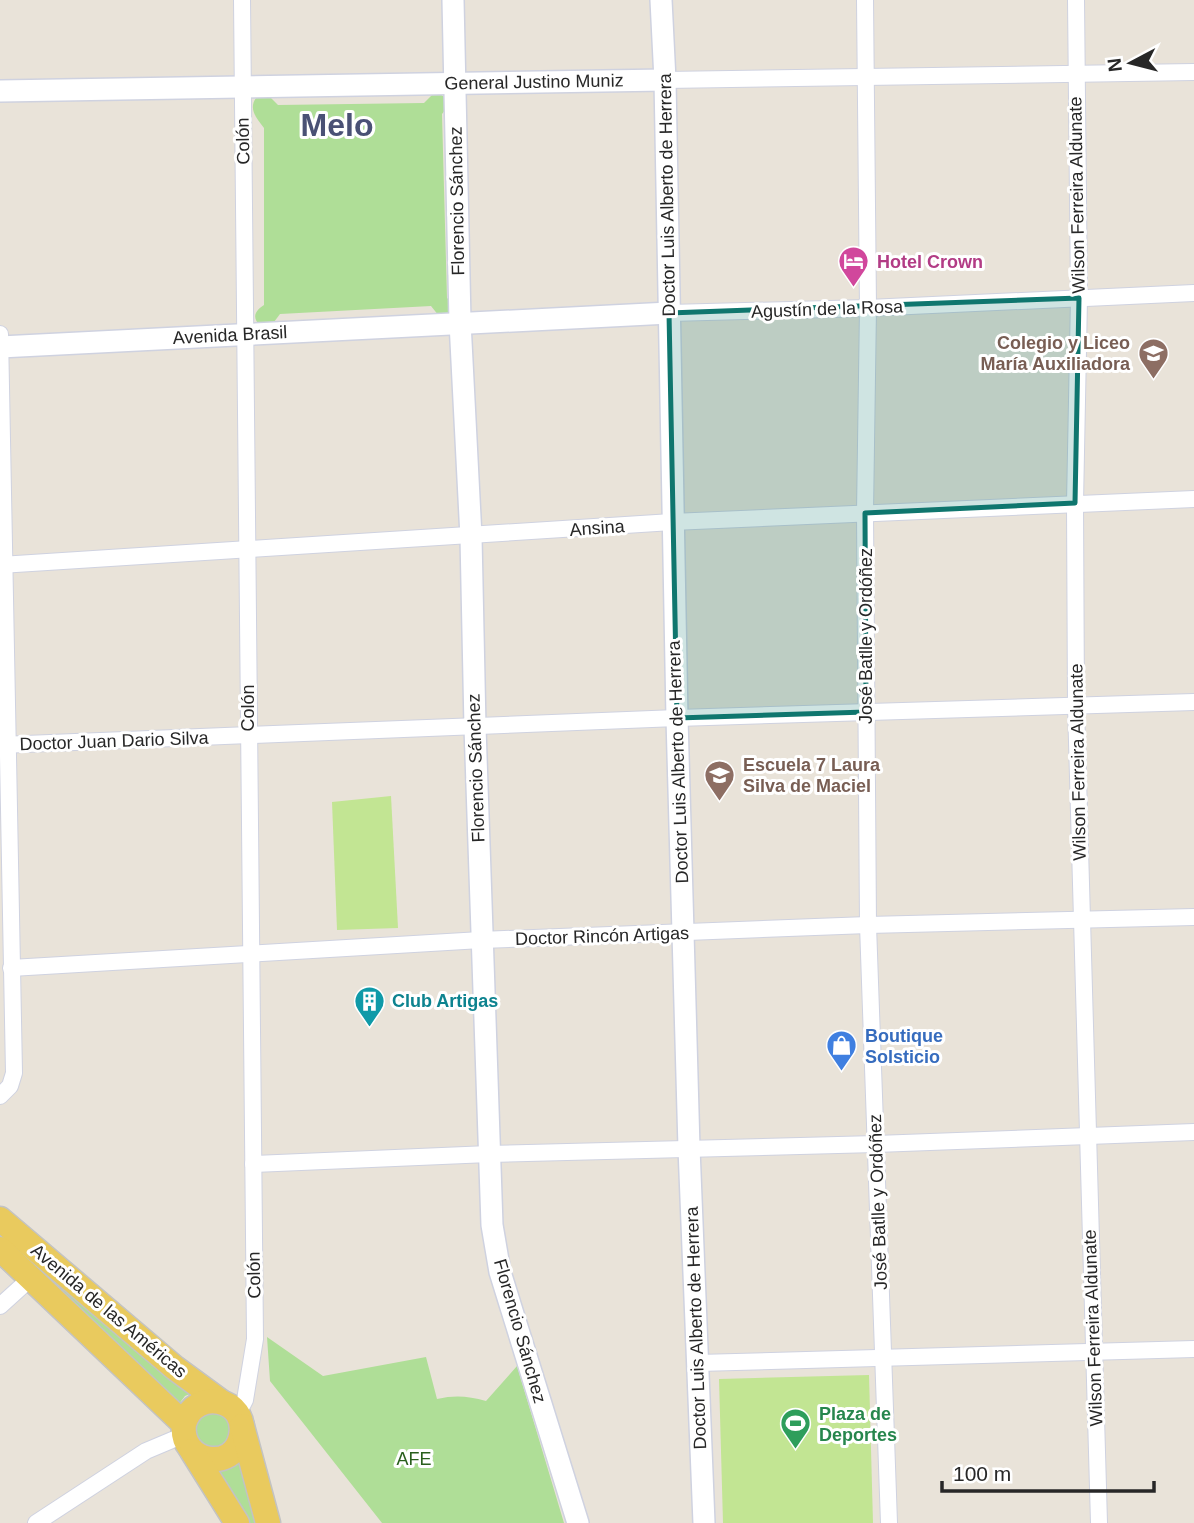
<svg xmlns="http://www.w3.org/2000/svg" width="1194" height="1523" font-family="Arial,sans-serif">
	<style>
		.green { fill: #afde97 }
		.pitch { fill: #c2e593 }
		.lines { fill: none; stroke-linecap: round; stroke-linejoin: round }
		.street-casing { stroke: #cfd2e0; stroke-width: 18 }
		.secondary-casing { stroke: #cfd2e0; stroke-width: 24 }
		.primary-casing { stroke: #c3c3c3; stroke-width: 27 }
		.street { stroke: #fff; stroke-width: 16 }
		.secondary { stroke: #fff; stroke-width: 21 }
		.primary { stroke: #e9ca5e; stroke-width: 24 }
		.marked { fill: #0f766e; fill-opacity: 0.2; stroke: #0f766e; stroke-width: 5; stroke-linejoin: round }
		.labels { text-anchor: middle; stroke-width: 6; stroke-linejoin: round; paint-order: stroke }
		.street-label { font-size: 18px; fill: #272727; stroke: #fff }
		.hotel-label { font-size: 18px; font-weight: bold; fill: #b23c85; stroke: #fff; text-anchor: start }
		.education-label { font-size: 18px; font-weight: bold; fill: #785e54; stroke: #fff; text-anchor: end }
		.culture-label { font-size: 18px; font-weight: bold; fill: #0d838f; stroke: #fff; text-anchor: start }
		.shop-label { font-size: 18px; font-weight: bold; fill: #366cbe; stroke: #fff; text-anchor: start }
		.leisure-label { font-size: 18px; font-weight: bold; fill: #27864d; stroke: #fff; text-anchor: start }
		.park-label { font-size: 18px; fill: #295f1c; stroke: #fff }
		.town-label { font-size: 32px; font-weight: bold; fill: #4a5175; stroke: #fff }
	</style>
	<rect width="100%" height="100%" fill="#e9e3d9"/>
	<g class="green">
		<path d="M440 94 447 99 446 109 442 114 447 298 453 303 452 314 439 316 431 306 280 314 274 322 260 325C251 317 256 310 264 305V128C257 119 248 109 256 98L270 97 278 105 424 103 432 95Z"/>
		<path d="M0 1227 199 1390 185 1396 175 1409 0 1243Z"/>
		<path d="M267 1337 323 1376 426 1357 437 1399C455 1395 468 1396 486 1401L517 1366 564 1523H382L270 1381Z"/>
		<path d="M205 1407 222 1408 235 1434 216 1452 191 1437Z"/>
		<path d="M240 1449 260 1523H247L213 1465Z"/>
	</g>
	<g class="pitch">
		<path d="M391 796 398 928 337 930 332 802Z"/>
		<path d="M869 1375 873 1523H723L719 1379Z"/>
	</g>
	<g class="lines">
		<defs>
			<g id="street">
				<path d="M865 0 868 308 865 513 868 925 889 1523"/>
				<path d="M1076 0 1079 298 1075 503 1076 706 1099 1523"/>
				<path d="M665 80 1194 72"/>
				<path d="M669 313 868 308 1194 293"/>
				<path d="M0 334 14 1073 10 1086 0 1096"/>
				<path d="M0 565 672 522 1194 499"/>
				<path d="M0 745 677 718 1194 702"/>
				<path d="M11 968 481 940 868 925 1194 917"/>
				<path d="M253 1164 489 1154 876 1144 1194 1132"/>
				<path d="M0 1306 32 1277"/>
				<path d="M698 1363 1194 1349"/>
				<path d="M238 1414 245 1400 255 1339 242 0"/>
				<path d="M36 1523 146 1451 184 1435"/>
			</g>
			<g id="secondary">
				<path d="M453 0 460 322 471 537 475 727 492 1225 500 1272 578 1523"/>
				<path d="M661 0 665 80 677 718 689 1148 704 1523"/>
				<path d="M0 91 665 80"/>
				<path d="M0 347 669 313"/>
			</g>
			<g id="primary">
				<path d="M0 1219 175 1368 220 1401"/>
				<path d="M0 1249 184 1424C179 1463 234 1473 241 1436 249 1398 194 1387 184 1424"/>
				<path d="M242 1426 268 1523"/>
				<path d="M192 1451 237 1523"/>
			</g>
		</defs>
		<use href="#street" class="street-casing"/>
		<use href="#secondary" class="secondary-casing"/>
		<use href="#primary" class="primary-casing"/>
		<use href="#street" class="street"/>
		<use href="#secondary" class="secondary"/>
		<use href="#primary" class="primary"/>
	</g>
	<path class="marked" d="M1079 298 1075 503 865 513 866 712 677 718 669 313Z"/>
	<defs>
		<symbol id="hotel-pin" viewBox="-11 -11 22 30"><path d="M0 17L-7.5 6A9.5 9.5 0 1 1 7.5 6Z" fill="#d1479c" stroke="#fff"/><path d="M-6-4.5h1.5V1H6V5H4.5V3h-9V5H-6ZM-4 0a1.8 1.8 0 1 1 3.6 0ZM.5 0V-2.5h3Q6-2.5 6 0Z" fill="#fff"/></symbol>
		<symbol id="school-pin" viewBox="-11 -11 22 30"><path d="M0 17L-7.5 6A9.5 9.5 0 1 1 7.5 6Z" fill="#8d6e63" stroke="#fff"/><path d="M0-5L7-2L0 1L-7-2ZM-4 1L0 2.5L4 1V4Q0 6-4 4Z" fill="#fff"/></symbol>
		<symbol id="building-pin" viewBox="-11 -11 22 30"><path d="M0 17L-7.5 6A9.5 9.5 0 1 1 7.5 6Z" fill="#0f9aa8" stroke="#fff"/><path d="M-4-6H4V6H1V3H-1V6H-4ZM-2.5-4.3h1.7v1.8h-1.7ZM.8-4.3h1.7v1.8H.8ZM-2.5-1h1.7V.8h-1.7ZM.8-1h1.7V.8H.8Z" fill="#fff"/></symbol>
		<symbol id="shop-pin" viewBox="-11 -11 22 30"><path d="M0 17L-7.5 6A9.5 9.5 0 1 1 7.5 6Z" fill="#3f7fe0" stroke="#fff"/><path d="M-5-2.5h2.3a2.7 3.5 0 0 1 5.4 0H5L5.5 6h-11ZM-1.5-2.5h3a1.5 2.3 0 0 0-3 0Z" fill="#fff"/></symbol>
		<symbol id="stadium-pin" viewBox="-11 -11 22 30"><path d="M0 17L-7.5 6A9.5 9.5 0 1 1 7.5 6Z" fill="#2e9e5b" stroke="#fff"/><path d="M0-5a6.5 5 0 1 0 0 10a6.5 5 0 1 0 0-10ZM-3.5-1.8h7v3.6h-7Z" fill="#fff"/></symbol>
	</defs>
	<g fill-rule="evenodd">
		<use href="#hotel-pin" x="836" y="244" width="35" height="47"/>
		<use href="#school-pin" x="1136" y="336" width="35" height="47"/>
		<use href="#school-pin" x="702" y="758" width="35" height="47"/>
		<use href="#building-pin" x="352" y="984" width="35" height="47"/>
		<use href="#shop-pin" x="824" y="1028" width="35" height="47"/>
		<use href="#stadium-pin" x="778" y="1406" width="35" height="47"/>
	</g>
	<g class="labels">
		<g class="street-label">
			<text transform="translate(534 82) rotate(-1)" y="6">General Justino Muniz</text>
			<text transform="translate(243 141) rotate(-91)" y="6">Colón</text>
			<text transform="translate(667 195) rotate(-91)" y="6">Doctor Luis Alberto de Herrera</text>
			<text transform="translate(1077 195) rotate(-91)" y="6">Wilson Ferreira Aldunate</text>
			<text transform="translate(457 201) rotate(-91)" y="6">Florencio Sánchez</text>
			<text transform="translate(827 309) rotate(-2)" y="6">Agustín de la Rosa</text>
			<text transform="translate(230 335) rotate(-3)" y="6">Avenida Brasil</text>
			<text transform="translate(597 528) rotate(-4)" y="6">Ansina</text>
			<text transform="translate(866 636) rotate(-90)" y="6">José Batlle y Ordóñez</text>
			<text transform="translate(248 708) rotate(-90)" y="6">Colón</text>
			<text transform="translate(114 741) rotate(-2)" y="6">Doctor Juan Dario Silva</text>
			<text transform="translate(678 762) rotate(-92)" y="6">Doctor Luis Alberto de Herrera</text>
			<text transform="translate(1078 762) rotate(-91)" y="6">Wilson Ferreira Aldunate</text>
			<text transform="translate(476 768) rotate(-92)" y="6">Florencio Sánchez</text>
			<text transform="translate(602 936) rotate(-2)" y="6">Doctor Rincón Artigas</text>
			<text transform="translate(878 1202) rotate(-92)" y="6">José Batlle y Ordóñez</text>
			<text transform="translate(254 1275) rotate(-91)" y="6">Colón</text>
			<text transform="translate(109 1311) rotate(40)" y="6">Avenida de las Américas</text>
			<text transform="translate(696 1328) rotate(-92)" y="6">Doctor Luis Alberto de Herrera</text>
			<text transform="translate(1093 1328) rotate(-92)" y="6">Wilson Ferreira Aldunate</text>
			<text transform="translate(520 1331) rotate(74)" y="6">Florencio Sánchez</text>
		</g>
		<g class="hotel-label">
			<text x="877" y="268">Hotel Crown</text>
		</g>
		<g class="education-label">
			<text x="1130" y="349">Colegio y Liceo<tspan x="1130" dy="21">María Auxiliadora</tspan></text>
			<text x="743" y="771" text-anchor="start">Escuela 7 Laura<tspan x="743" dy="21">Silva de Maciel</tspan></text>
		</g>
		<g class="culture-label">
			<text x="392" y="1007">Club Artigas</text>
		</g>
		<g class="shop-label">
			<text x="865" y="1042">Boutique<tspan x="865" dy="21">Solsticio</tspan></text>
		</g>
		<g class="leisure-label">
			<text x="819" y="1420">Plaza de<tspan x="819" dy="21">Deportes</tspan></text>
		</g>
		<g class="park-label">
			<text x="414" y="1465">AFE</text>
		</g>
		<g class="town-label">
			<text x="337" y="136">Melo</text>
		</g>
	</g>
	<g transform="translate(1131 63) rotate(263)" stroke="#ffffff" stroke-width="5" paint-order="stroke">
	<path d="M0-5L12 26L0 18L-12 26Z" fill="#272727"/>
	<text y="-10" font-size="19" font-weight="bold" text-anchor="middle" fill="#272727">N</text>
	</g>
	<path d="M942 1481v10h212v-10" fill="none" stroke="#272727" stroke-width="3.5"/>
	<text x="953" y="1481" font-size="21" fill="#272727" stroke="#ffffff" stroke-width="5" paint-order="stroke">100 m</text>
</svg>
